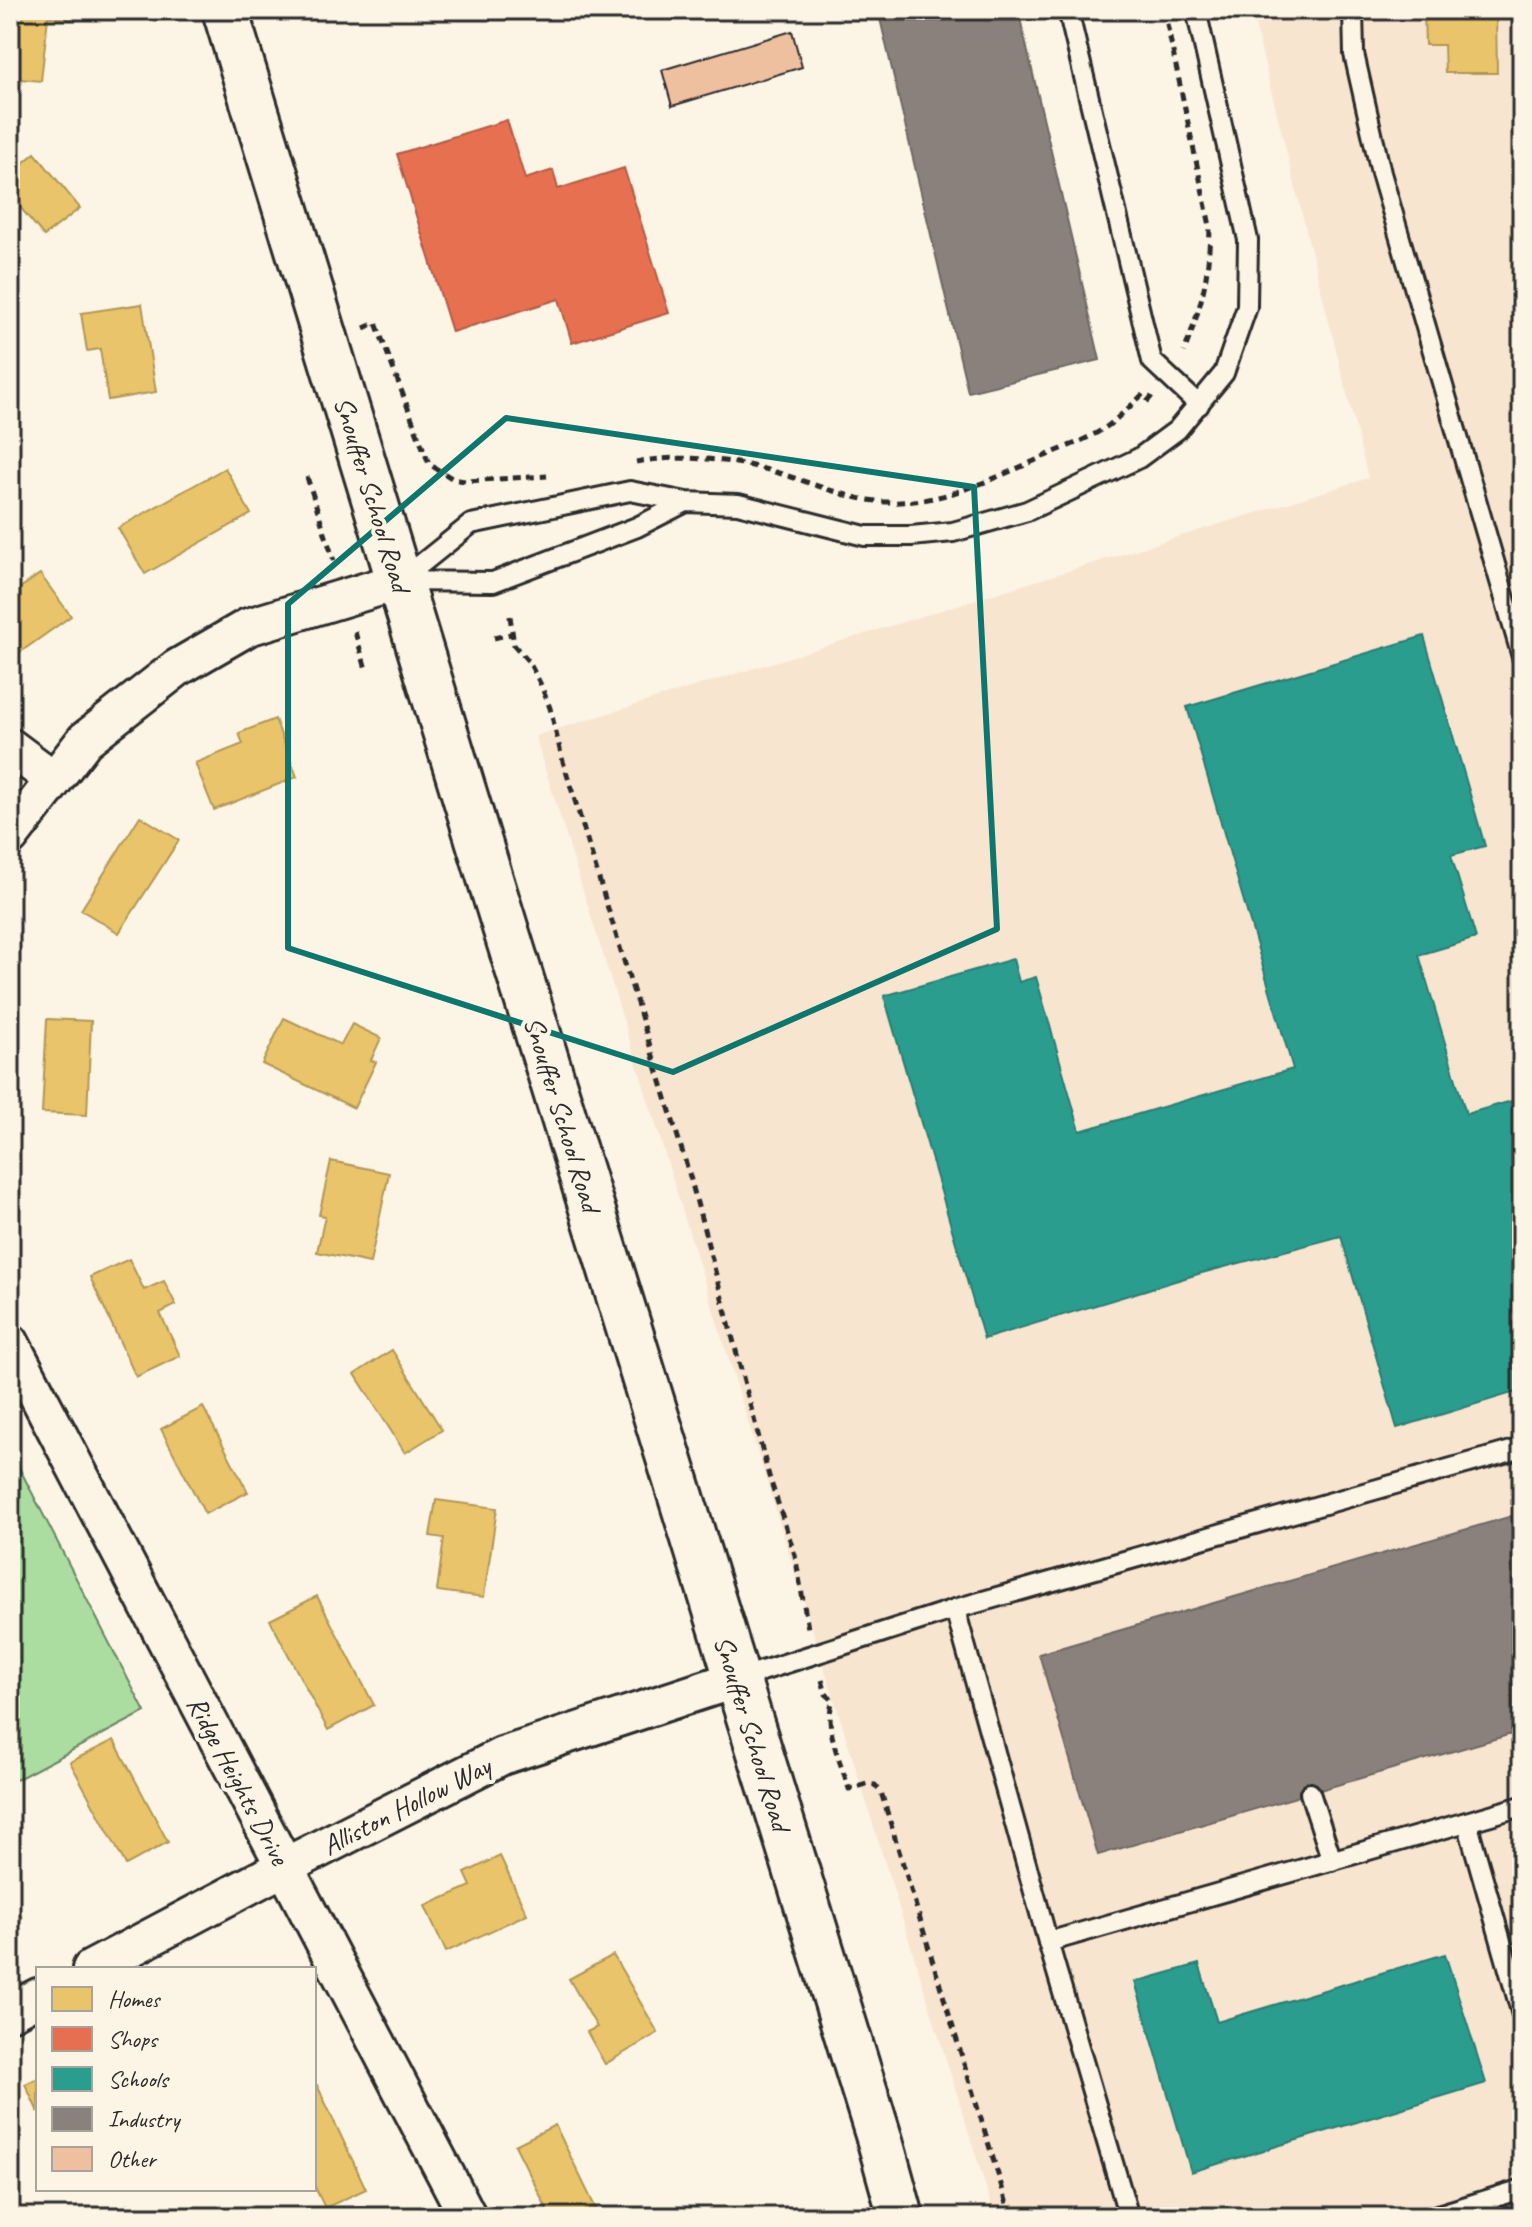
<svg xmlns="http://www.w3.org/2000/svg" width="1532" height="2227" font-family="Caveat,sans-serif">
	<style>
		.built { fill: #f8e5d0 }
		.green { fill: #aadd9f; stroke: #6a8465; stroke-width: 2 }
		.homes { fill: #e9c46a; stroke: #b09657; stroke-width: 2 }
		.shops { fill: #e76f51; stroke: #af5b46; stroke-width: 2 }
		.schools { fill: #2a9d8f; stroke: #2a7b71; stroke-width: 2 }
		.industry { fill: #8a817c; stroke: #6e6764; stroke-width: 2 }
		.building { fill: #efc09f; stroke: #2b2b2b; stroke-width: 2 }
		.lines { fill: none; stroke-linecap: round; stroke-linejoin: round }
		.lane-casing { stroke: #2b2b2b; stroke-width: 24 }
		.street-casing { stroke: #2b2b2b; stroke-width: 42 }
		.secondary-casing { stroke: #2b2b2b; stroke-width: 50 }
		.path { stroke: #2b2b2b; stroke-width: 5; stroke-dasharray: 8 6; stroke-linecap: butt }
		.lane { stroke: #fcf5e5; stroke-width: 18 }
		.street { stroke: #fcf5e5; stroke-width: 36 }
		.secondary { stroke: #fcf5e5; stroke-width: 44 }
		.marked { fill: none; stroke: #0f766e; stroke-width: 6; stroke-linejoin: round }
		.labels { text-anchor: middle; stroke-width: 8; stroke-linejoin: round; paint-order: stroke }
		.street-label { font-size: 28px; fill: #2b2b2b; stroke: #fcf5e5 }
	</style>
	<rect width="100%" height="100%" fill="#fcf5e5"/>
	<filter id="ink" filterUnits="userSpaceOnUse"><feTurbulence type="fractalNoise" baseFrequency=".0125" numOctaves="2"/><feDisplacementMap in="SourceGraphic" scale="16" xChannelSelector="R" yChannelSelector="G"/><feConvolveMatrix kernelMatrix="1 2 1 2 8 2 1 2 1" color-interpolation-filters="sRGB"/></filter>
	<g filter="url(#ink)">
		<path class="built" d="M1251 10H1522V2217H995L535 736 1368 478Z"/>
		<path class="green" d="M10 1450 145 1712 10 1783Z"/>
		<g class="homes">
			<path d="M10 10H73L72 20 48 17 41 81 10 78Z"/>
			<path d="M1424 10H1496L1497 73H1445L1444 45H1425Z"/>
			<path d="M35 153 80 208 44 236 10 195V174Z"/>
			<path d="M142 304 156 392 108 400 100 349 87 351 81 313Z"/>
			<path d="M225 468 251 514 145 574 118 528Z"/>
			<path d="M40 574 71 616 19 653 10 640V595Z"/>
			<path d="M275 719 297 777 214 810 195 763 243 744 239 733Z"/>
			<path d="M140 816 179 840 119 933 81 910Z"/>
			<path d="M284 1018 341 1045 352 1024 381 1038 371 1060 376 1062 354 1108 262 1064Z"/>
			<path d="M47 1019 91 1021 87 1115 42 1113Z"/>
			<path d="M331 1161 389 1173 370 1263 317 1252 325 1216 319 1215Z"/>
			<path d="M129 1259 144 1290 164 1281 176 1305 160 1313 180 1356 136 1377 90 1277Z"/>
			<path d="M392 1350 442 1430 405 1453 355 1374Z"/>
			<path d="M203 1407 248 1492 205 1514 161 1429Z"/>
			<path d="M436 1500 497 1508 484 1597 437 1591 444 1538 430 1536Z"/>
			<path d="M317 1596 374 1705 328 1730 270 1620Z"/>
			<path d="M114 1740 168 1842 126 1865 70 1762Z"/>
			<path d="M500 1856 527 1914 446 1952 425 1906 471 1886 465 1873Z"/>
			<path d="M10 1891 22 1918 10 1924Z"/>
			<path d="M613 1955 658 2033 605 2064 587 2032 597 2027 569 1979Z"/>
			<path d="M38 2078V2112L25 2084Z"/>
			<path d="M317 2085 366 2189 325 2208 314 2185V2087Z"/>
			<path d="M555 2125 600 2217H551L515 2145Z"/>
			<path d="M128 2204 135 2217H103Z"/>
		</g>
		<path class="shops" d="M507 120 525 179 553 170 558 189 624 168 669 313 572 343 559 299 452 332 397 154Z"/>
		<g class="schools">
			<path d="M1424 636 1485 846 1451 855 1476 938 1419 955 1466 1114 1522 1098V1390L1397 1428 1341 1236 1198 1274 984 1339 884 996 1013 959 1019 982 1036 977 1080 1131 1293 1069 1187 707Z"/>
			<path d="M1445 1954 1486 2083 1191 2172 1135 1982 1199 1964 1217 2022Z"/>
		</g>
		<g class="industry">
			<path d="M878 10H1018L1100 360 968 392Z"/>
			<path d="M1522 1513V1731L1098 1855 1039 1654Z"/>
		</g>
		<path class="building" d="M792 31 802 67 672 106 662 70Z"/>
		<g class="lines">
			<defs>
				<g id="lane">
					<path d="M1068 10 1152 361 1199 405"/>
					<path d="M1353 10 1354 54 1381 173 1522 657"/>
					<path d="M686 502 637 527 493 582 400 581 471 524 630 491 686 502 738 504 865 536H911L953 532 1027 511 1139 458 1177 430 1224 373 1247 307 1248 240 1196 10"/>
					<path d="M955 1609 1048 1942 1129 2217"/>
					<path d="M737 1679 955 1609 1522 1448"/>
					<path d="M1310 1793 1332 1861"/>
					<path d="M1467 1822 1522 2015"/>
					<path d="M1048 1942 1522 1806"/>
					<path d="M1431 2217 1522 2189"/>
				</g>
				<g id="street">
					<path d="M10 747 53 779"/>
					<path d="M10 837 85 740 177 668 248 627 400 581"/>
					<path d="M10 1342 468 2217"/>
					<path d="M91 1969 284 1867 502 1756 737 1679"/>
					<path d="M10 2012 38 1997"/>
				</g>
				<path id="secondary" d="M225 10 496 898 880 2141 901 2217"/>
			</defs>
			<use href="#lane" class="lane-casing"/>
			<use href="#street" class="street-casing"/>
			<use href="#secondary" class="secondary-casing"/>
			<g class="path">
				<path d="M1164 10 1210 226C1209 278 1202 304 1184 352"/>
				<path d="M364 328 376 323 429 464 453 479 465 481 547 476"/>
				<path d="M636 462C682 454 731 459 775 472 804 480 833 493 863 499 927 512 986 482 1043 457 1065 447 1090 439 1109 425 1120 416 1131 406 1141 396L1147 402 1152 396"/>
				<path d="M307 477 334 561"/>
				<path d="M510 616 514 645 529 662 540 683 550 708 562 758 691 1180 769 1476 795 1555 808 1628"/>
				<path d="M355 632 366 669"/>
				<path d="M494 638 511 634"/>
				<path d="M822 1680 826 1694 833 1700C823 1727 841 1762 849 1789L867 1784 875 1785 881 1792 1011 2217"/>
			</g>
			<use href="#lane" class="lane"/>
			<use href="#street" class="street"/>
			<use href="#secondary" class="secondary"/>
		</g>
	</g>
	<path class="marked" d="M506 418 974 487 997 929 673 1072 288 948V604Z"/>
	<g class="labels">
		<g class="street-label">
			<text transform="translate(373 494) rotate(73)" y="10">Snouffer School Road</text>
			<text transform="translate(563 1114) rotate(73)" y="10">Snouffer School Road</text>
			<text transform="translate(753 1733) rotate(73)" y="10">Snouffer School Road</text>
			<text transform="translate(239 1780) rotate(62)" y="10">Ridge Heights Drive</text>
			<text transform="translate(406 1805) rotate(-27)" y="10">Alliston Hollow Way</text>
		</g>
	</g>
	<rect width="1532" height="2227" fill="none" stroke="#fcf5e5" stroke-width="40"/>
	<rect x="20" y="20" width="1492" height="2187" fill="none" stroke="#2b2b2b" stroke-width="3" filter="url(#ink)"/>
	<rect x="36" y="1967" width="280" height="224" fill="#fcf5e5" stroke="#a8a49b" stroke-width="2"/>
	<rect x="52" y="1987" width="40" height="24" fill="#e9c46a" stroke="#a8a49b" stroke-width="2"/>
	<text x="108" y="2007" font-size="24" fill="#2b2b2b">Homes</text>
	<rect x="52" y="2027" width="40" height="24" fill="#e76f51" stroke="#a8a49b" stroke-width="2"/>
	<text x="108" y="2047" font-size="24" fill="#2b2b2b">Shops</text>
	<rect x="52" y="2067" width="40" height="24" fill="#2a9d8f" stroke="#a8a49b" stroke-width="2"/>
	<text x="108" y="2087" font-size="24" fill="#2b2b2b">Schools</text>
	<rect x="52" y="2107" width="40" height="24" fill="#8a817c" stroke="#a8a49b" stroke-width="2"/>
	<text x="108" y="2127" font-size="24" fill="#2b2b2b">Industry</text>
	<rect x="52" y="2147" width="40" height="24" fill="#efc09f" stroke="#a8a49b" stroke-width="2"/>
	<text x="108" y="2167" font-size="24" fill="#2b2b2b">Other</text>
</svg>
